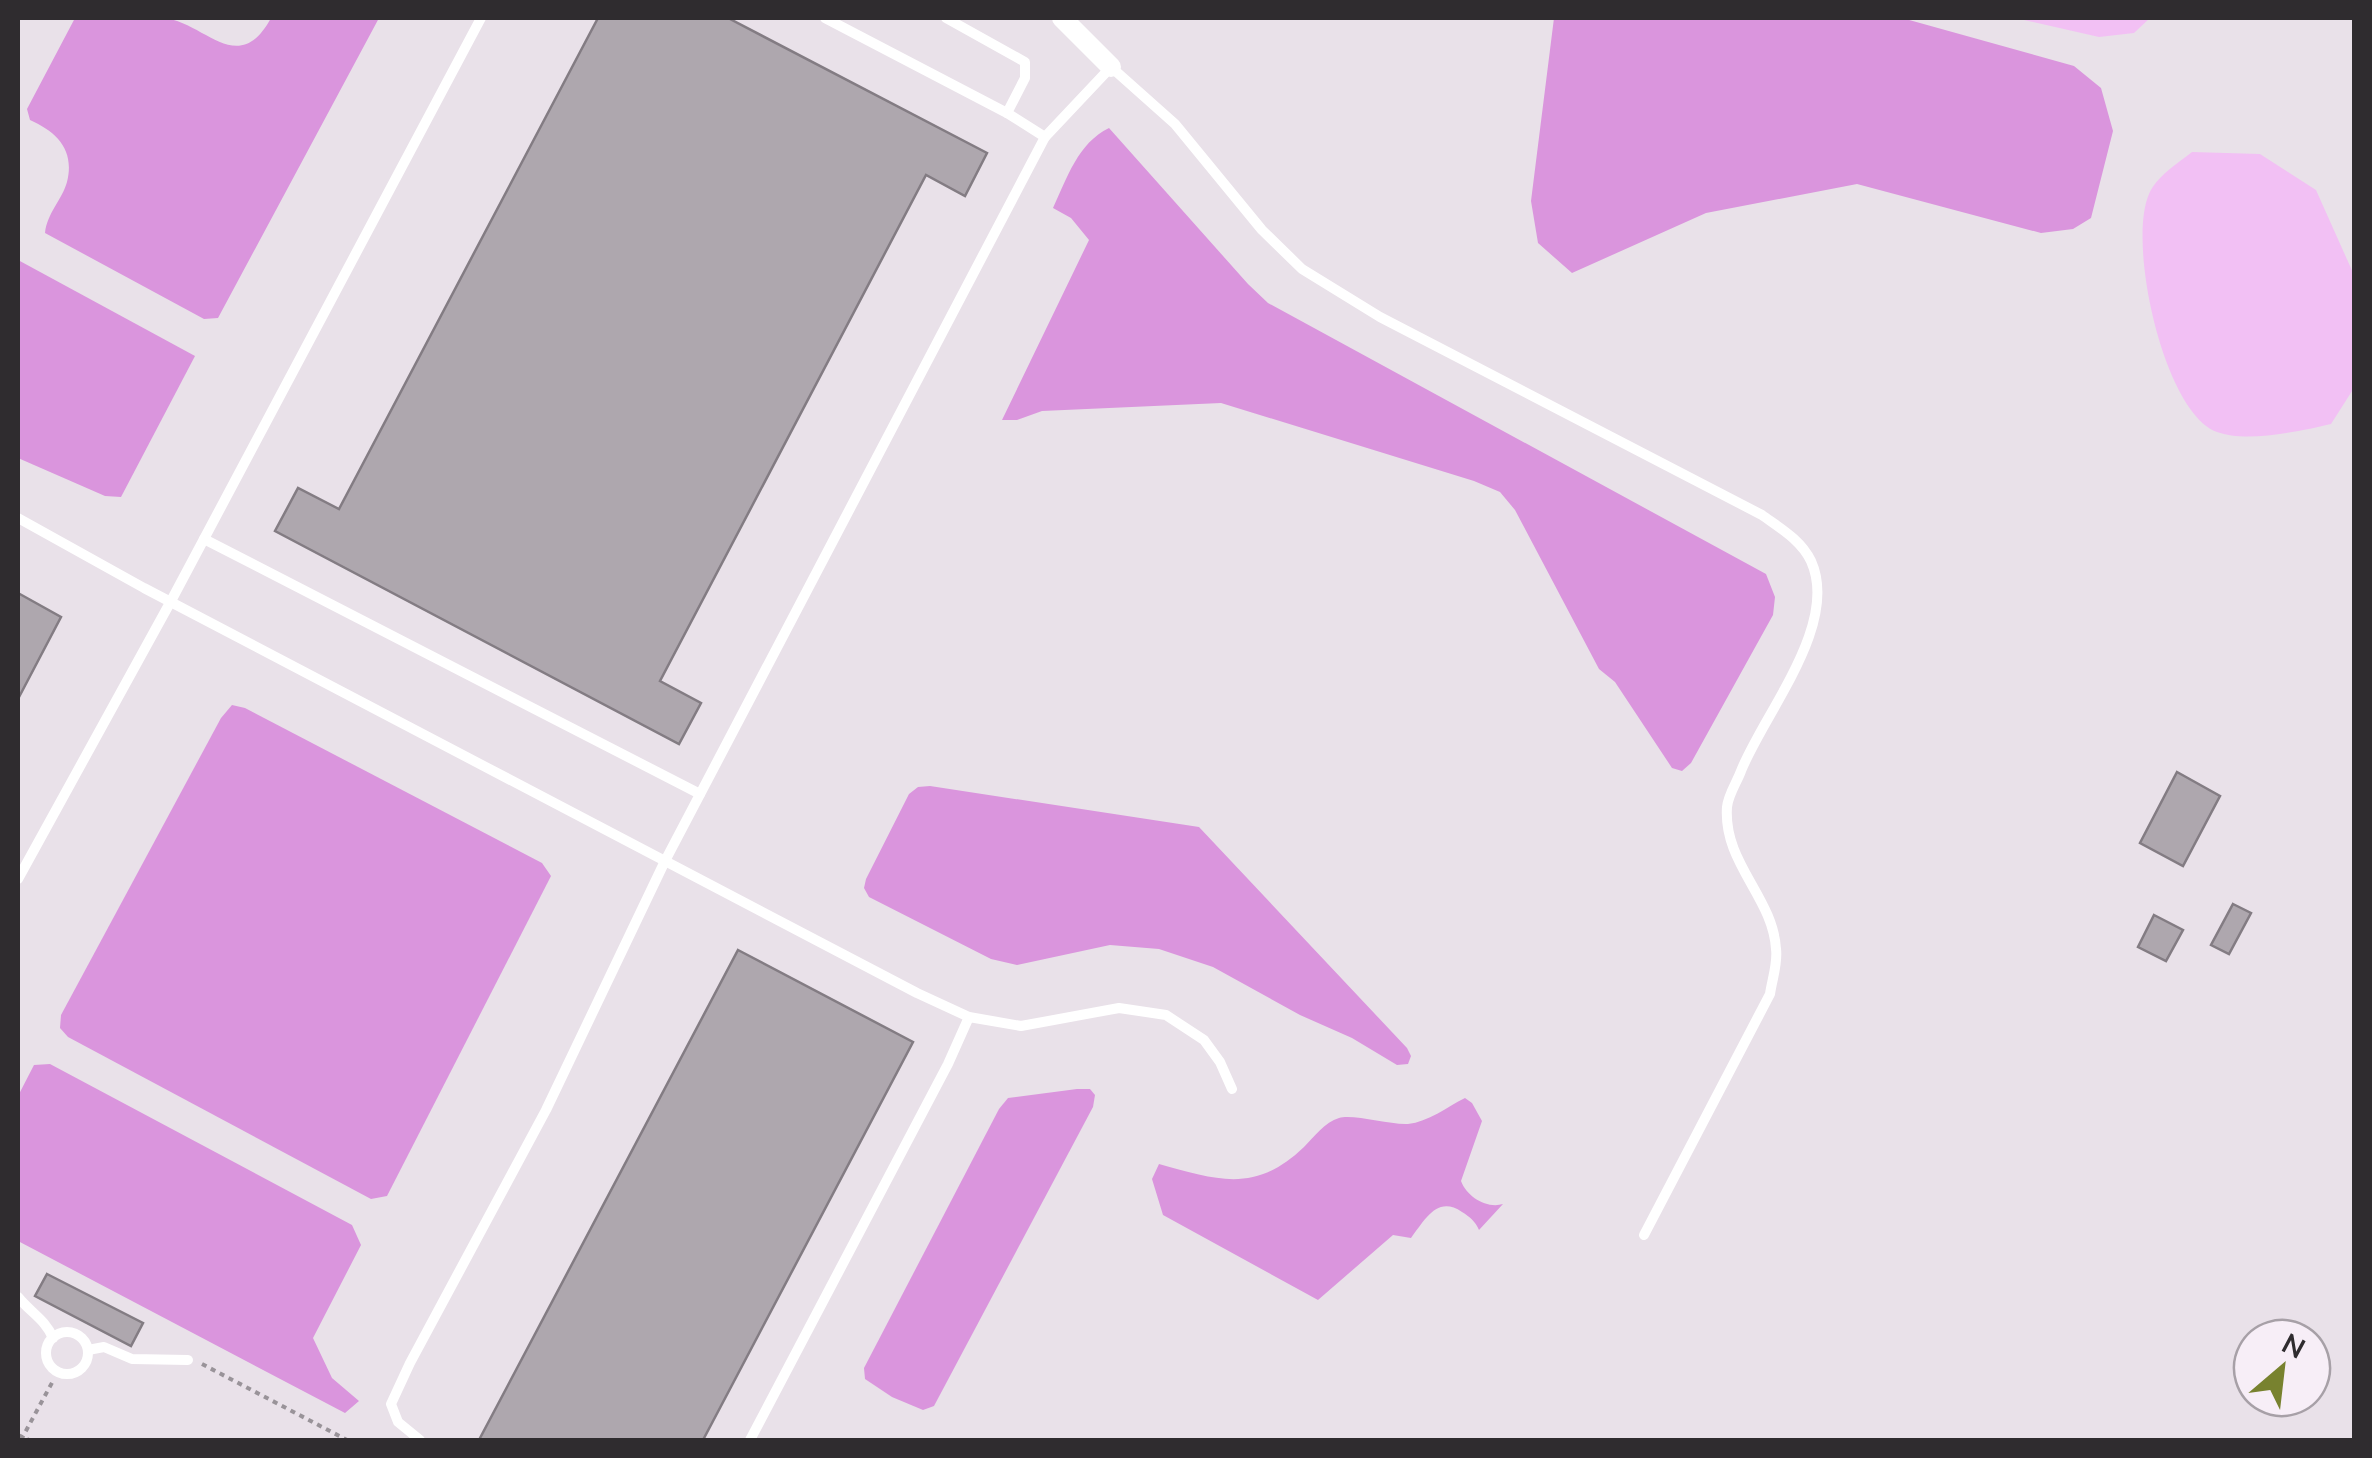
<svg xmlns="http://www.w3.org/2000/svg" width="2372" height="1458" font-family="'Nunito Sans',sans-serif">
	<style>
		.green { fill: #f2c0f4 }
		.water { fill: #da95dd }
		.building { fill: #aea7ae; stroke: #837c83; stroke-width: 2.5 }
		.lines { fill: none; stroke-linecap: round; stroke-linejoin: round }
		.path { stroke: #999399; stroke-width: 4; stroke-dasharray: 5 5; stroke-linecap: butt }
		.lane { stroke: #fff; stroke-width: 10 }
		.street { stroke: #fff; stroke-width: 20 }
	</style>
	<rect width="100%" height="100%" fill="#e9e1e9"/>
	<g class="green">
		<path d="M2015 18H2150L2134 33 2099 37Z"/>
		<path d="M2192 152 2260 154 2316 190 2354 275V388L2331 424C2301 431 2247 443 2217 432 2164 413 2127 244 2149 194 2157 176 2177 164 2192 152Z"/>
	</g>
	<g class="water">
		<path d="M75 18C104 17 134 15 163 18 204 21 238 79 271 18H379L218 318 204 319 45 233C47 213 62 200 67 182 75 150 57 132 30 120L27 109Z"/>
		<path d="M1554 18H1902L2074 66 2101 88 2113 131 2091 218 2073 229 2041 233 1857 184 1706 213 1572 273 1538 243 1531 201Z"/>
		<path d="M1109 128 1248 284 1268 303 1766 574 1775 597 1773 615 1691 763 1682 771 1672 768 1615 682 1599 669 1515 510 1500 492 1474 481 1221 403 1042 411 1017 420H1002L1089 240 1071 218 1053 208C1067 178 1078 143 1109 128Z"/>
		<path d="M18 260 195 356 121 497 105 496 18 458Z"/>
		<path d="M232 705 245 708 542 863 551 876 387 1196 371 1199 68 1037 60 1028 61 1015 221 718Z"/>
		<path d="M930 786 1199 827 1407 1048 1411 1056 1408 1064 1397 1065 1352 1038 1300 1015 1213 967 1159 949 1110 945 1017 965 991 959 869 897 864 888 866 879 909 794 918 787Z"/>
		<path d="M50 1064 352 1225 361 1245 313 1338 332 1378 359 1401 345 1413 18 1241V1096L34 1065Z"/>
		<path d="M1077 1089H1090L1095 1095 1093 1107 934 1406 923 1410 892 1397 865 1379 864 1368 999 1109 1008 1098Z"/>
		<path d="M1465 1098 1472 1103 1482 1121 1461 1181C1467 1197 1487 1209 1503 1204L1479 1230C1475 1221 1470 1217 1462 1212 1437 1195 1425 1220 1411 1238L1393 1235 1318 1300 1163 1215 1152 1179 1159 1164C1218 1180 1255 1194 1304 1147 1314 1137 1325 1122 1339 1118 1354 1114 1389 1125 1408 1124 1428 1122 1447 1107 1465 1098Z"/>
	</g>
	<g class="building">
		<path d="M598 18H728L987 153 965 196 926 175 660 681 701 703 679 744 275 531 298 488 339 509Z"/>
		<path d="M18 593 61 617 18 699Z"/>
		<path d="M2177 772 2220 796 2183 866 2140 843Z"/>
		<path d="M2233 904 2251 913 2229 954 2211 945Z"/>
		<path d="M2154 915 2183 930 2166 961 2138 947Z"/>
		<path d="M738 950 913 1042 703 1440H479Z"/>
		<path d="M47 1274 143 1323 131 1346 35 1296Z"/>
	</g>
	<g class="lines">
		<g class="path">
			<path d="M202 1364 347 1440"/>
			<path d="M18 1435 29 1440"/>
			<path d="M21 1440 54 1379"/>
		</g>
		<g class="lane">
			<path d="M825 18 1007 113"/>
			<path d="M946 18 1025 62V78L1007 113 1045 137"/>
			<path d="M18 518 144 588 917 993 969 1017 1021 1026 1119 1008 1166 1015 1204 1040 1220 1062 1232 1089"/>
			<path d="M204 539 700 794"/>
			<path d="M18 879 171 601 481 18"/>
			<path d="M18 1297C31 1313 45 1319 53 1338"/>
			<circle cx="67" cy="1353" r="21"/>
			<path d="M88 1350 104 1347 132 1359 188 1360"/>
			<path d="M420 1440 398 1422 391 1404 410 1363 546 1110 665 861 1045 137 1111 67 1175 124 1262 230 1302 269 1380 317 1762 515C1780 528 1801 540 1811 561 1840 625 1764 713 1741 771 1737 782 1728 795 1727 807 1723 863 1773 897 1776 949 1778 963 1772 980 1770 994L1644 1235"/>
			<path d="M750 1440 948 1064 969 1017"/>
		</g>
		<path class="street" d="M1062 18 1111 67"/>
	</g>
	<rect width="2372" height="1458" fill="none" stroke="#2f2c2f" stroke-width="40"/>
	<g transform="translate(2282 1368) rotate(28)"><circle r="48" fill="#f7eef7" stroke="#a7a0a7" stroke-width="2.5"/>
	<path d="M0-8L18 38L0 25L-18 38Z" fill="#78822f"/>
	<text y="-15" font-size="28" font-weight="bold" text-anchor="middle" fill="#2f2c2f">N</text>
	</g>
</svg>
